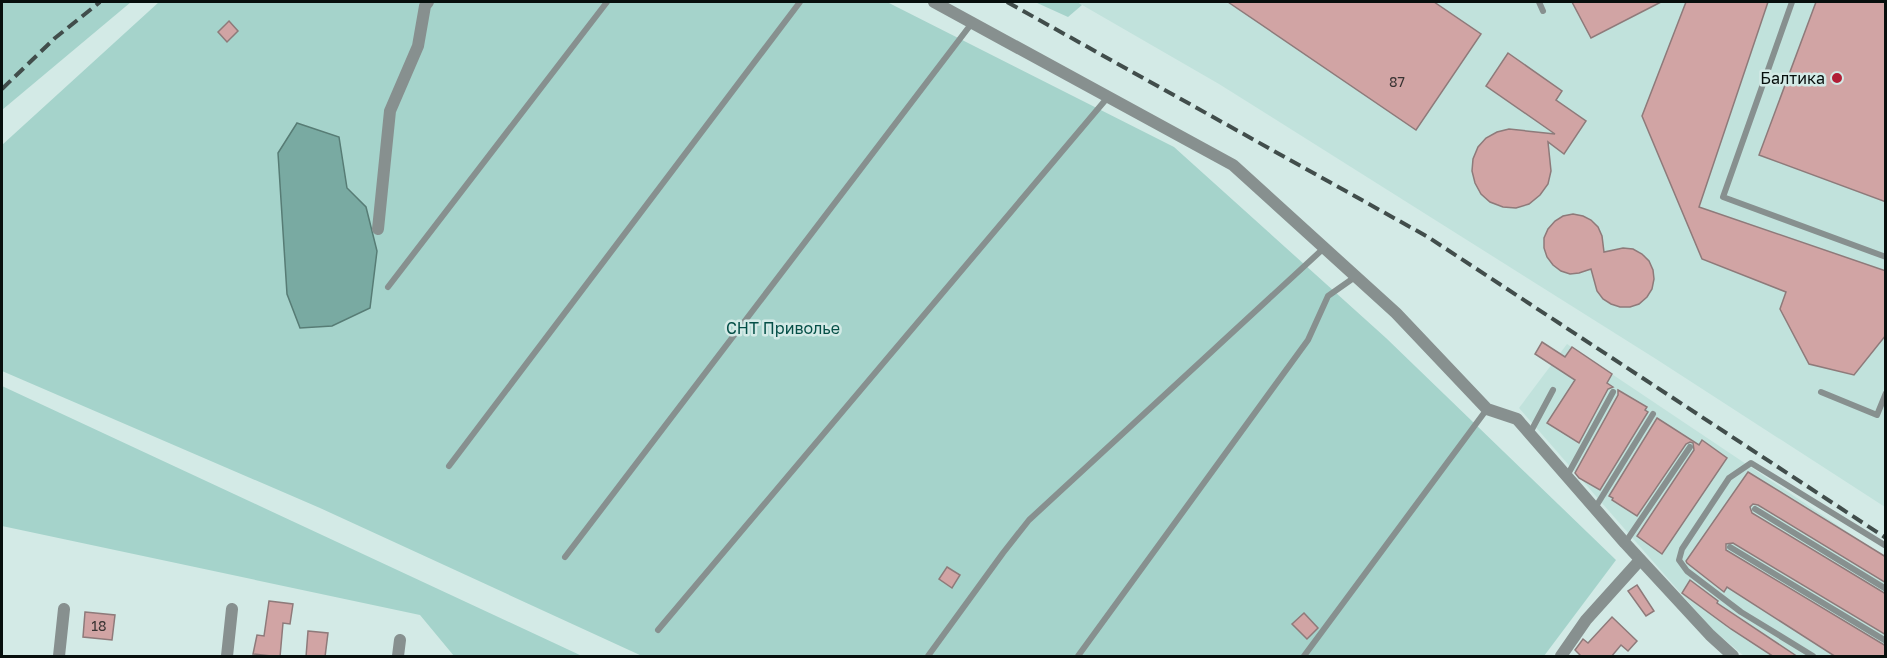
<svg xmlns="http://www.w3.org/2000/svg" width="1887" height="658" font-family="'Golos Text',sans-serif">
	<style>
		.built { fill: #c1e2dc }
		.green { fill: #a5d3cb }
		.water { fill: #79aaa2; stroke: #577c75; stroke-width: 1.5 }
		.building { fill: #d1a4a4; stroke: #8e7a7a; stroke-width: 1.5 }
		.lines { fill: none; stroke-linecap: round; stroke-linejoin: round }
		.lane { stroke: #87908f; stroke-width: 6 }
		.street { stroke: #87908f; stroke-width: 12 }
		.rail { stroke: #414d4b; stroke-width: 4; stroke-dasharray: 12 6; stroke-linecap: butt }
		.poi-dot { fill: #b11e36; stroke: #d3eae6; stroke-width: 2 }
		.labels { text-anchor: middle; stroke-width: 5; stroke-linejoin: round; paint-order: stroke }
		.number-label { font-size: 14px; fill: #3a3433 }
		.poi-label { font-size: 16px; fill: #070f0d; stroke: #d3eae6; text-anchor: end }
		.park-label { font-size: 16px; fill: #054f47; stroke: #d3eae6 }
	</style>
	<rect width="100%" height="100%" fill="#d3eae6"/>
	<g class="built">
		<path d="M1077 2H1885V507L1656 359 1219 84Z"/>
		<path d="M1567 344 1885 557V656H1744L1712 629 1519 408Z"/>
	</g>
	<g class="green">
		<path d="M2 2H131L2 110Z"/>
		<path d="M159 2H887L1174 147 1386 338 1616 560 1544 656H642L320 508 2 371V145Z"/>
		<path d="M1035 2H1077L1082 5 1068 17Z"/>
		<path d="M2 386 582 656H454L420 615 2 526Z"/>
	</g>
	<path class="water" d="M297 123 339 137 347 188 366 207 377 251 370 308 332 326 300 328 287 294 278 153Z"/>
	<g class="building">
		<path d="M1228 2H1434L1481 34 1416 130Z"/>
		<path d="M1572 2H1661L1591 38Z"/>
		<path d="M1686 2H1768L1699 207 1886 271V335L1854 375 1809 364 1780 309 1786 292 1702 259 1642 116Z"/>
		<path d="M1816 2H1886V202L1759 155Z"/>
		<path d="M229 21 238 31 227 42 218 32Z"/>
		<path d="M1508 53 1562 91 1556 100 1586 121 1564 154 1548 142 1551 171 1548 184 1540 195 1529 204 1516 208 1503 207 1490 202 1481 194 1475 183 1472 171 1473 159 1478 147 1486 138 1497 132 1509 129 1555 134 1486 86Z"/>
		<path d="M1573 214 1583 216 1591 220 1598 227 1602 236 1604 252 1623 248 1633 249 1642 254 1649 261 1653 270 1654 279 1652 289 1647 297 1639 304 1630 307H1620L1611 304 1603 299 1597 291 1591 269 1579 273 1570 274 1561 271 1553 265 1547 257 1544 248V238L1548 229 1555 221 1563 216Z"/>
		<path d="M1542 342 1565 357 1572 347 1612 374 1607 383 1613 387 1608 389 1579 443 1547 423 1575 380 1535 354Z"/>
		<path d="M1618 390 1647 407 1645 410 1648 412 1600 490 1579 478 1575 473 1618 395Z"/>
		<path d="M1657 418 1699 445 1702 440 1727 458 1662 554 1637 536 1694 450 1693 443 1690 442 1686 444 1637 516 1612 500 1613 498 1609 496Z"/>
		<path d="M1748 472 1886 557V583L1758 505 1753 504 1750 507 1752 513 1886 594V635L1733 543 1726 544V550L1886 646V657H1836L1727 587 1724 592 1687 563 1686 561Z"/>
		<path d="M947 567 960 575 952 588 939 579Z"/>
		<path d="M1690 580 1718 601 1717 603 1798 657H1774L1731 629 1682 593Z"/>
		<path d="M1637 585 1654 611 1646 616 1628 591Z"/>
		<path d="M269 601 293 604 290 624 283 623 280 657 253 654 257 635 264 636Z"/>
		<path d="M85 612 115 615 112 640 83 637Z"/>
		<path d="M1304 613 1318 628 1307 639 1292 624Z"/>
		<path d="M1612 617 1637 641 1628 651 1621 645 1611 657H1582L1575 650 1583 639 1588 643Z"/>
		<path d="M308 631 328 633 325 657H306Z"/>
	</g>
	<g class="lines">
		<g class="lane">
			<path d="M1539 2 1543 11"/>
			<path d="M1792 2 1723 197 1886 257"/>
			<path d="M388 287 607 2"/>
			<path d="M1821 392 1877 415 1886 393"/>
			<path d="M1530 433 1553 390"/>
			<path d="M449 466 800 2"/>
			<path d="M1567 476 1613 392"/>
			<path d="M1595 508 1653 414"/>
			<path d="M1755 509 1886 589"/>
			<path d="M1625 543 1690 447"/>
			<path d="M1730 547 1886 641"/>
			<path d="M565 557 972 23"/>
			<path d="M658 630 1108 97"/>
			<path d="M928 656 1003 553 1029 520 1324 248"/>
			<path d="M1078 656 1308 340 1328 296 1355 277"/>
			<path d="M1304 656 1487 409"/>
			<path d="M1813 656 1741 612 1687 571 1679 560 1682 549 1729 478 1751 463 1886 546"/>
		</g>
		<g class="street">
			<path d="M934 2 1233 165 1396 313 1487 409 1517 419 1625 543 1710 635 1733 656"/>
			<path d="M378 229 390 111 418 46 425 6 428 2"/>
			<path d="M59 656 64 609"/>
			<path d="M227 656 232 609"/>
			<path d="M398 656 400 640"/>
			<path d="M1561 656 1586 620 1640 560"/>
		</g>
		<g class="rail">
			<path d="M1007 2 1428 237 1886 538"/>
			<path d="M2 89 55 38 100 2"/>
		</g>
	</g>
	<circle class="poi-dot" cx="1837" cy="78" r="6"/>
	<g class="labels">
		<g class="number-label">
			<text x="1397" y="87">87</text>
			<text x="99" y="631">18</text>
		</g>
		<g class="poi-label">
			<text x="1825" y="84">Балтика</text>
		</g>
		<g class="park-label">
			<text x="783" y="334">СНТ Приволье</text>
		</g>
	</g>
	<rect width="1887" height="658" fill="none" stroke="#070f0d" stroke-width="6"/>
</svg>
